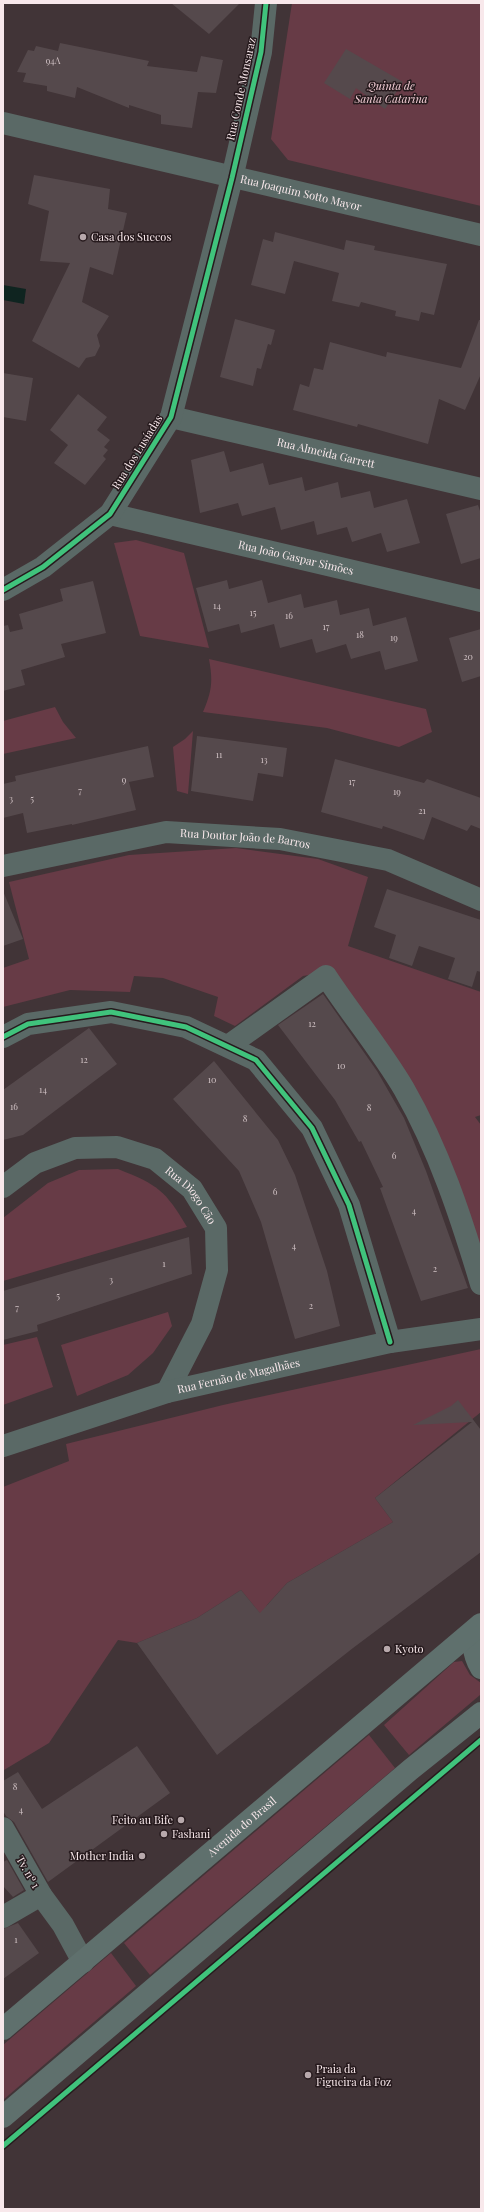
<svg xmlns="http://www.w3.org/2000/svg" width="484" height="2212" font-family="'Playfair Display',serif">
	<style>
		.green { fill: #673b46 }
		.water { fill: #0f2420 }
		.building { fill: #55494c }
		.lines { fill: none; stroke-linecap: round; stroke-linejoin: round }
		.minor { stroke: #5a6966; stroke-width: 22 }
		.major { stroke: #5f706d; stroke-width: 22 }
		.cycleway-casing { stroke: #261a1d; stroke-width: 8 }
		.cycleway { stroke: #40c37c; stroke-width: 5 }
		.poi-dot { fill: #b8a9ac; stroke: #261a1d; stroke-width: 1.5 }
		.labels { text-anchor: middle; stroke-width: 3; stroke-linejoin: round; paint-order: stroke }
		.number-label { font-size: 9px; fill: #cfc0c3 }
		.park-label { font-size: 11px; font-style: italic; fill: #f5d0d8; stroke: #261a1d }
		.street-label { font-size: 11px; fill: #f8e8eb; stroke: #261a1d }
		.poi-label { font-size: 11px; fill: #f8e8eb; stroke: #261a1d; text-anchor: start }
	</style>
	<rect width="100%" height="100%" fill="#413437"/>
	<g class="green">
		<path d="M292 3H481V206L288 160 271 139Z"/>
		<path d="M136 540 184 553 209 648 140 636 114 543Z"/>
		<path d="M209 659 426 709 432 732 399 747 327 728 203 712C212 691 213 681 209 659Z"/>
		<path d="M55 707 63 722 76 738 3 754V721Z"/>
		<path d="M193 731 188 794 177 791 173 747 185 739Z"/>
		<path d="M236 848 318 859 368 877 348 946 481 992V1115L475 1117 481 1125V1269L459 1195 326 972 303 976 235 1026 214 1016 218 997 163 978 134 976 130 992 70 990 3 1007V968L29 959 9 882 129 855Z"/>
		<path d="M118 1169C158 1185 165 1190 187 1227L3 1281V1218L48 1183 79 1170Z"/>
		<path d="M168 1312 172 1326 153 1353 128 1375 77 1396 61 1345Z"/>
		<path d="M37 1337 53 1387 3 1405V1345Z"/>
		<path d="M481 1349V1412L375 1498 393 1522 287 1583 267 1605 262 1616 241 1590 197 1618 137 1643 118 1640 49 1743 4 1770 3 1487 69 1461 66 1444 223 1405Z"/>
		<path d="M462 1661 470 1675 481 1683 480 1695 409 1755 384 1725 454 1662Z"/>
		<path d="M369 1735 395 1768 150 1975 124 1943Z"/>
		<path d="M111 1953 136 1986 3 2100V2045Z"/>
	</g>
	<path class="water" d="M3 285 26 289 24 304 3 300Z"/>
	<g class="building">
		<path d="M171 3H240L209 34Z"/>
		<path d="M60 43 149 61 147 66 197 72 201 56 223 60 216 93 198 92 192 128 161 124V115L129 105V108L77 87 75 98 47 91V86L23 82 26 73 17 72 28 50 34 51 36 46 58 51Z"/>
		<path d="M346 49 403 82 385 109 356 88 350 99 324 83Z"/>
		<path d="M34 175 110 189 108 209 127 213 113 275 90 267 82 302 109 316 97 335 100 346 95 356 86 358 79 368 32 341 70 263 40 261 49 211 28 204Z"/>
		<path d="M275 232 344 250 346 240 375 246 374 250 447 264 434 315 421 312 419 321 395 316 396 311 361 302 359 307 332 301 339 273 294 261 285 294 251 285 263 239 273 242Z"/>
		<path d="M235 319 275 330 271 345 268 344 261 369 257 368 253 386 220 377Z"/>
		<path d="M479 320H481V374L465 410 439 399 428 444 358 424 357 427 293 410 300 384 309 387 314 368 323 370 330 342 386 357 387 352 461 368Z"/>
		<path d="M3 373 33 378 26 421 3 417Z"/>
		<path d="M78 394 107 417 97 430 110 440 104 447 108 450 103 456 106 459 85 485 54 463 68 445 50 430Z"/>
		<path d="M224 451 230 472 263 463 269 485 302 477 305 491 338 482 341 498 370 491 374 508 407 499 420 543 387 552 381 533 352 542 347 527 317 535 314 521 281 530 275 507 242 516 238 503 200 513 191 460Z"/>
		<path d="M478 505 481 514V558L461 564 446 514Z"/>
		<path d="M227 580 229 589 262 580 268 603 301 594 304 608 337 600 340 615 369 608 373 626 406 617 418 661 385 670 380 651 351 659 346 644 316 653 312 639 280 648 274 624 241 633 239 624 208 632 196 588Z"/>
		<path d="M93 581 106 633 61 644 65 657 21 670 25 685 3 691V626L8 625 10 632 23 629 19 614 63 601 60 589Z"/>
		<path d="M481 629V676L462 682 449 638Z"/>
		<path d="M197 736 287 748 283 777 258 773 253 801 191 791Z"/>
		<path d="M148 746 154 777 129 782 136 810 72 825V824L27 833 23 813 3 818V784L16 781 15 776Z"/>
		<path d="M335 759 424 783 427 779 481 798V829L471 825 467 831 432 817 424 840 383 826 382 829 321 812Z"/>
		<path d="M387 889 481 920V972L477 971 472 987 448 979 455 958 419 946 412 966 389 958 396 935 374 927Z"/>
		<path d="M3 891 23 939 3 946Z"/>
		<path d="M323 994 377 1071 404 1118 426 1171 468 1288 421 1301 380 1188 383 1187 361 1141 359 1142 335 1100 278 1025Z"/>
		<path d="M89 1028 117 1064 23 1135 3 1140V1090Z"/>
		<path d="M214 1061 278 1140 295 1175 327 1271 340 1326 295 1339 261 1222 239 1171 173 1099Z"/>
		<path d="M189 1237 192 1274 37 1325 38 1331 3 1340V1291Z"/>
		<path d="M458 1400 481 1430V1552L353 1648 217 1755 137 1643 197 1618 241 1590 260 1613 287 1583 393 1522 375 1498 472 1422 413 1425 451 1406Z"/>
		<path d="M137 1746 170 1793 48 1882 14 1822 6 1816 3 1811V1781L18 1772 42 1809Z"/>
		<path d="M7 1860 24 1890 13 1897 3 1886V1862Z"/>
		<path d="M18 1923 39 1953 3 1979V1929Z"/>
	</g>
	<g class="lines">
		<g class="minor">
			<path id="s1" d="M3 123 481 235"/>
			<path id="s2" d="M171 417 481 489"/>
			<path id="s3" d="M110 514 481 601"/>
			<path d="M3 590 43 567 110 514 171 417 232 178 261 52 266 3"/>
			<path id="s4" d="M3 866 166 832 280 839 388 860 481 900"/>
			<path d="M3 1037 28 1024 111 1012 186 1027 256 1060 312 1128 349 1205 390 1342"/>
			<path d="M228 1046 326 976C351 1014 381 1050 404 1089 439 1150 461 1217 481 1284"/>
			<path id="s5" d="M3 1187 35 1163 75 1148 117 1147 155 1159 192 1189 216 1228 217 1270 202 1324 167 1392"/>
			<path id="s6" d="M3 1446 167 1392 390 1342 481 1329"/>
			<path d="M3 1828 41 1895"/>
			<path d="M3 1917 41 1895 63 1925 83 1962"/>
		</g>
		<g class="major">
			<path d="M481 1625C470 1638 473 1655 481 1668"/>
			<path id="s7" d="M3 2029 481 1624"/>
			<path d="M3 2117 410 1770 481 1713"/>
		</g>
		<defs>
			<g id="cycleway">
				<path d="M3 590 43 567 110 514 171 417 232 178 261 52 266 3"/>
				<path d="M3 1037 28 1024 111 1012 186 1027 256 1060 312 1128 349 1205 390 1342"/>
				<path d="M3 2146 481 1740"/>
			</g>
		</defs>
		<use href="#cycleway" class="cycleway-casing"/>
		<use href="#cycleway" class="cycleway"/>
	</g>
	<g class="poi-dot">
		<circle cx="83" cy="237" r="4"/>
		<circle cx="387" cy="1649" r="4"/>
		<circle cx="181" cy="1820" r="4"/>
		<circle cx="164" cy="1834" r="4"/>
		<circle cx="142" cy="1856" r="4"/>
		<circle cx="308" cy="2075" r="4"/>
	</g>
	<g class="labels">
		<g class="number-label">
			<text x="53" y="64">94A</text>
			<text x="217" y="609">14</text>
			<text x="253" y="616">15</text>
			<text x="289" y="619">16</text>
			<text x="326" y="630">17</text>
			<text x="360" y="638">18</text>
			<text x="394" y="641">19</text>
			<text x="468" y="660">20</text>
			<text x="219" y="758">11</text>
			<text x="264" y="763">13</text>
			<text x="124" y="783">9</text>
			<text x="352" y="785">17</text>
			<text x="80" y="794">7</text>
			<text x="397" y="795">19</text>
			<text x="11" y="802">3</text>
			<text x="32" y="802">5</text>
			<text x="422" y="814">21</text>
			<text x="312" y="1027">12</text>
			<text x="84" y="1063">12</text>
			<text x="341" y="1069">10</text>
			<text x="212" y="1083">10</text>
			<text x="43" y="1093">14</text>
			<text x="14" y="1110">16</text>
			<text x="369" y="1111">8</text>
			<text x="245" y="1122">8</text>
			<text x="394" y="1159">6</text>
			<text x="275" y="1195">6</text>
			<text x="414" y="1214">4</text>
			<text x="294" y="1249">4</text>
			<text x="164" y="1267">1</text>
			<text x="435" y="1272">2</text>
			<text x="111" y="1283">3</text>
			<text x="58" y="1299">5</text>
			<text x="311" y="1309">2</text>
			<text x="17" y="1311">7</text>
			<text x="15" y="1790">8</text>
			<text x="21" y="1813">4</text>
			<text x="16" y="1943">1</text>
		</g>
		<g class="park-label">
			<text x="391" y="90">Quinta de<tspan x="391" dy="13">Santa Catarina</tspan></text>
		</g>
		<g class="street-label">
			<text transform="translate(241 89) rotate(-78)" y="4">Rua Conde Monsaraz</text>
			<text dy="4" stroke="none"><textPath href="#s1" startOffset="306">Rua Joaquim Sotto Mayor</textPath></text>
			<text transform="translate(137 452) rotate(-58)" y="4">Rua dos Lusíadas</text>
			<text dy="4" stroke="none"><textPath href="#s2" startOffset="159">Rua Almeida Garrett</textPath></text>
			<text dy="4" stroke="none"><textPath href="#s3" startOffset="191">Rua João Gaspar Simões</textPath></text>
			<text dy="4" stroke="none"><textPath href="#s4" startOffset="246">Rua Doutor João de Barros</textPath></text>
			<text dy="4" stroke="none"><textPath href="#s5" startOffset="216">Rua Diogo Cão</textPath></text>
			<text dy="4" stroke="none"><textPath href="#s6" startOffset="246">Rua Fernão de Magalhães</textPath></text>
			<text dy="4" stroke="none"><textPath href="#s7" startOffset="313">Avenida do Brasil</textPath></text>
			<text transform="translate(28 1872) rotate(60)" y="4">Tv. nº 1</text>
		</g>
		<g class="poi-label">
			<text x="91" y="241">Casa dos Suecos</text>
			<text x="395" y="1653">Kyoto</text>
			<text x="173" y="1824" text-anchor="end">Feito au Bife</text>
			<text x="172" y="1838">Fashani</text>
			<text x="134" y="1860" text-anchor="end">Mother India</text>
			<text x="316" y="2073">Praia da<tspan x="316" dy="13">Figueira da Foz</tspan></text>
		</g>
	</g>
	<rect width="484" height="2212" fill="none" stroke="#f8e8eb" stroke-width="8"/>
</svg>
